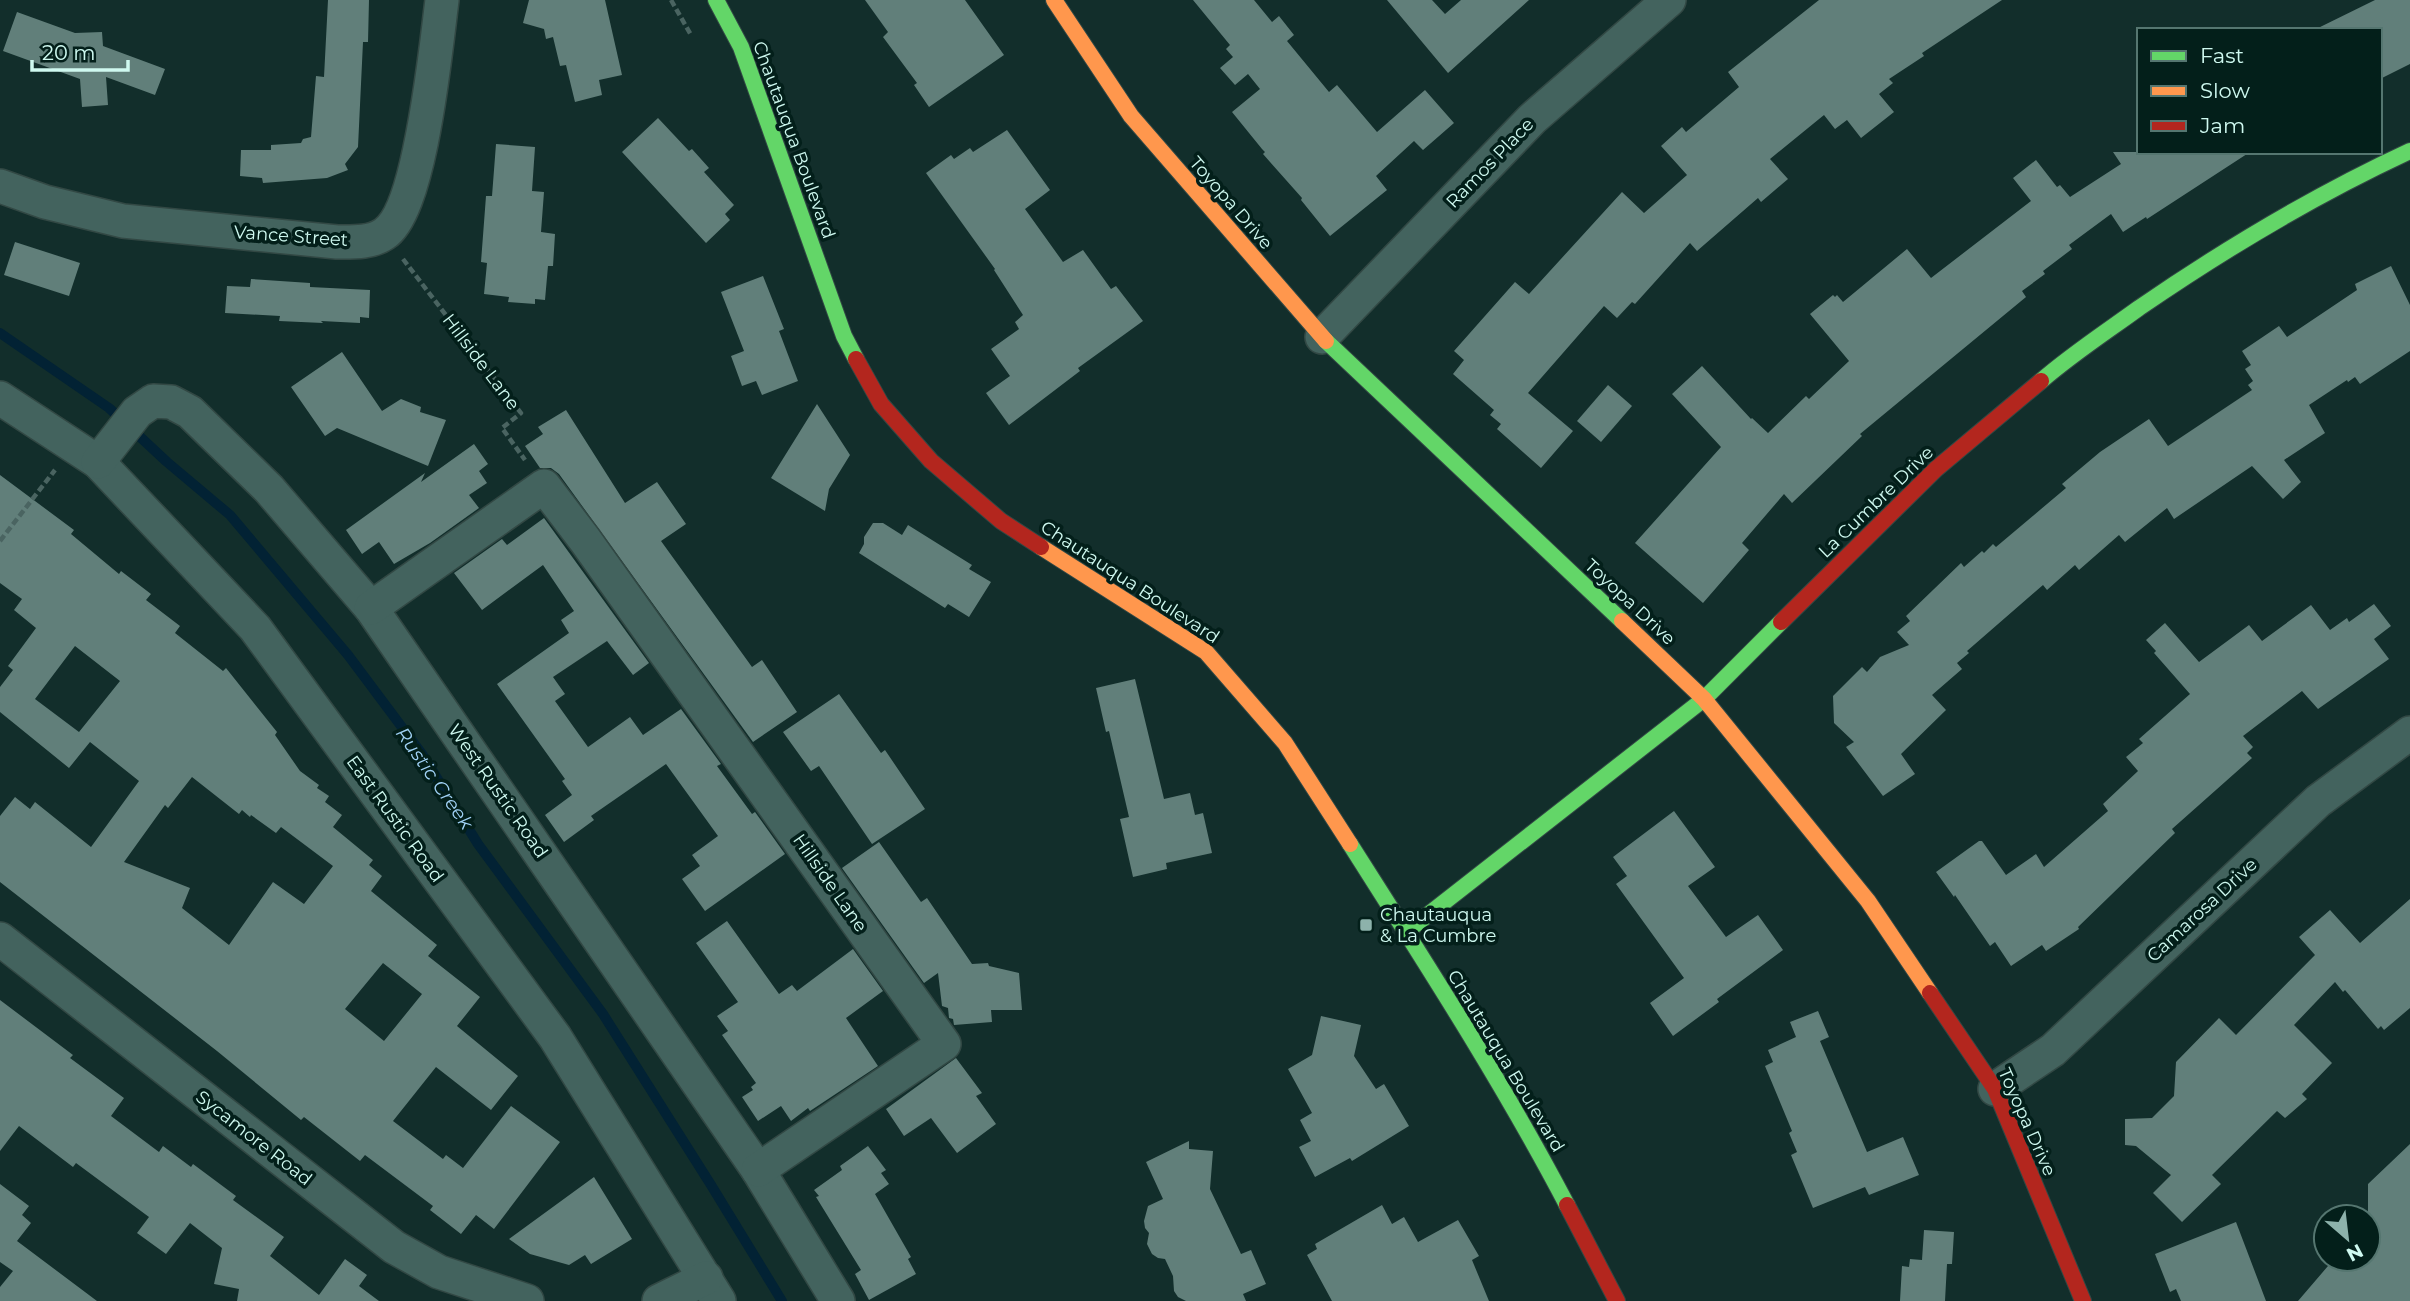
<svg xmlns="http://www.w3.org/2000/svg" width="2410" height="1301" font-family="Montserrat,sans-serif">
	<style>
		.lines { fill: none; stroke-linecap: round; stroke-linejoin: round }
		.stream { stroke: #022234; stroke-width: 10 }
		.building { fill: #617f7a; fill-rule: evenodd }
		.street-casing { stroke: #324844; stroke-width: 36 }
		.fast-casing { stroke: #324844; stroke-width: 18 }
		.slow-casing { stroke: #324844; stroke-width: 18 }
		.jam-casing { stroke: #324844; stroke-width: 18 }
		.path { stroke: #4a6461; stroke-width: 4.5; stroke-dasharray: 7 3.5; stroke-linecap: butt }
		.street { stroke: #43635e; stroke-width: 33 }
		.fast { stroke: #63d668; stroke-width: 16 }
		.slow { stroke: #ff974d; stroke-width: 16 }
		.jam { stroke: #b3261e; stroke-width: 16 }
		.poi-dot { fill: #8db2ab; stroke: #031f1a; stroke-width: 2.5 }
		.labels { text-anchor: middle; stroke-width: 7; stroke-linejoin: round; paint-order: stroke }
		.street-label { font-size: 18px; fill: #cff9f0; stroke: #031f1a }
		.poi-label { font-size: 18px; fill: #cff9f0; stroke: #031f1a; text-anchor: start }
		.water-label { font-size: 19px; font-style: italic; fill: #a1d2f6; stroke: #031f1a }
	</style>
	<rect width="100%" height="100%" fill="#122e2b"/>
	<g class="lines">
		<path class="stream" d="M0 333 109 408 167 462 230 515 348 655 422 754 478 844 603 1014 711 1185 782 1301"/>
	</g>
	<g class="building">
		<path d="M328 0H369L368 42H363L358 147 345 164 348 170 327 178 263 183 262 178 240 176 241 150H271V145L301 143 303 139 311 137 316 76 324 77Z"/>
		<path d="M529 0H605L622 75 599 80 602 95 575 102 566 65 560 66 553 37 546 39 544 29 523 23Z"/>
		<path d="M865 0H965L1004 55 929 107 914 85 917 83 883 37 888 32Z"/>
		<path d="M1193 0H1254L1272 22 1279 16 1294 35 1287 41 1329 92 1337 85 1377 132 1425 90 1454 123 1423 150 1414 141 1376 176 1387 190 1330 236 1301 200 1302 198 1263 154 1265 152 1262 149 1232 112 1260 89 1248 74 1235 85 1220 68 1233 57 1226 49 1230 45Z"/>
		<path d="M1387 0H1432L1445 14 1461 0H1529L1448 73Z"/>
		<path d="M1819 0H2002L1922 53 1924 56 1889 79 1893 83 1879 94 1894 112 1861 138 1847 120 1835 129 1824 115 1770 159 1788 179 1761 202 1758 198 1697 251 1690 243 1635 304 1632 302 1617 318 1604 306 1528 393 1573 431 1541 468 1497 429 1501 424 1490 415 1494 410 1453 374 1464 360 1454 351 1515 282 1529 294 1622 192 1644 213 1687 175 1661 146 1682 127 1686 132 1739 87 1728 72Z"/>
		<path d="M2375 0H2410V64L2380 79V30H2314Z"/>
		<path d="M17 12 75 33 102 32 103 46 165 69 155 95 106 77 108 105 82 107 80 79 3 51Z"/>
		<path d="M658 118 689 151 692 149 709 168 704 172 734 205 725 214 730 220 706 243 622 152Z"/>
		<path d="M1007 130 1050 190 1025 209 1063 262 1083 250 1111 289 1116 286 1143 321 1078 368 1080 371 1009 425 986 393 1010 376 991 349 1019 329 1015 322 1023 315 994 270 995 269 926 173 951 155 954 159 970 148 973 152Z"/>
		<path d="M496 144 535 147 532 191 544 192 541 232 555 234 553 266H548L545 300 535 299V304L508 302 509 297 484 294 487 263 481 262 486 196H492Z"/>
		<path d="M2113 152H2250L2147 219 2146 217 2123 232 2111 214 2069 245 2072 249 2043 271 2045 274 2022 291 2026 297 1860 434 1862 436 1792 503 1784 494 1742 543 1749 550 1703 603 1635 543 1721 447 1672 394 1702 366 1751 419 1752 418 1768 433 1806 396 1809 399 1849 361 1810 314 1833 295 1835 297 1837 295 1843 302 1907 249 1931 278 2031 201 2013 178 2036 160 2057 187 2060 185 2070 197 2121 164Z"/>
		<path d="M15 242 80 263 69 296 4 275Z"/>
		<path d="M2391 266 2410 305V351L2360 384 2355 377 2348 382 2347 380 2309 405 2325 433 2284 460 2301 482 2283 499 2252 466 2174 519 2167 508 2125 542 2119 535 2079 570 2075 565 2047 590 2043 585 1967 651 1969 653 1957 663 1962 669 1932 695 1946 710 1901 754 1915 774 1883 796 1846 747 1854 742 1834 723 1833 696 1862 667 1867 672 1880 657 1909 645 1897 632 1910 621 1906 616 1961 563 1964 567 1982 551 1984 553 1993 544 1996 547 2066 488 2062 484 2100 452 2149 419 2168 446 2252 390 2248 385 2253 381 2245 369 2251 365 2242 351 2279 326 2287 337 2357 290 2355 284Z"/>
		<path d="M763 276 784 329 779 331 798 381 762 395 756 381 742 386 731 356 744 351 721 292Z"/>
		<path d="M251 279 310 283V287L370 290 369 318 360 317V323L321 321 323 323 279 321 280 316 225 313 227 286 250 287Z"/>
		<path d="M342 352 382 411 401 399 421 407 420 412 446 420 428 466 337 428 325 436 291 387Z"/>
		<path d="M1608 385 1632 406 1601 442 1577 421Z"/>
		<path d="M817 404 850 455 829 489 825 511 771 478Z"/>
		<path d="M566 410 625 503 657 482 686 524 661 541 752 667 762 660 797 712 753 742 559 474 551 468H540L525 446 543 434 538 427Z"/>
		<path d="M474 444 488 464 479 471 487 483 469 495 479 508 430 543 394 564 379 542 362 554 346 530 425 473 421 482Z"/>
		<path d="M0 475 74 530 71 534 119 574 121 571 151 594 146 600 180 626 175 633 223 671 226 668 277 732 275 735 300 771 319 785 317 788 329 796 325 802 342 815 333 827 373 860 369 865 382 876 371 891 437 945 428 956 480 997 457 1026 518 1076 491 1110 436 1067 393 1121 443 1159 446 1155 463 1168 511 1106 560 1142 494 1229 476 1215 461 1234 430 1210 433 1206 365 1155 360 1161 304 1117 301 1120 217 1051 0 882V816L15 797 30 809 35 802 91 847 139 781 90 742 69 768 0 712V687L13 670 8 666 36 628 14 610 22 599 0 583ZM75 646 120 681 79 732 35 699ZM192 777 239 814 242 810 250 817 251 815 276 833 281 827 333 866 304 904 273 882 229 945 182 908 190 888 124 862 165 805 168 808ZM383 963 422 994 384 1041 345 1009Z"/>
		<path d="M544 518 649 663 633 675 607 641 553 677 565 694 555 701 588 747 630 717 643 735 681 709 721 764 717 766 752 814 755 812 785 854 705 911 682 879 700 866 692 855 718 836 666 764 591 816 594 820 564 842 545 815 572 795 562 781 565 779 497 684 569 633 561 620 574 611 543 565 482 610 454 573 502 539 507 545Z"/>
		<path d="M873 523H883L902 535 908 525 972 565 969 569 991 582 969 617 948 604 945 608 859 553 864 544V537Z"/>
		<path d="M2374 604 2391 626 2374 639 2389 659 2318 709 2302 691 2243 736 2253 747 2247 753 2252 758 2172 829 2175 833 2078 927 2079 929 2046 951 2042 945 2011 966 1995 942 1990 946 1955 895 1954 897 1936 872 1979 841H1982L2006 875 2036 854 2044 867 2108 811 2103 804 2138 771 2126 757 2143 743 2139 739 2190 694 2154 653 2156 651 2146 640 2165 623 2199 662 2249 625 2262 641 2311 605 2330 630 2347 618 2349 622Z"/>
		<path d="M1135 679 1164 799 1190 793 1195 815 1203 813 1212 853 1166 863 1167 869 1133 877 1120 819 1129 817 1109 731 1106 732 1096 688Z"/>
		<path d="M839 694 881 753 885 750 925 809 872 844 819 766 811 771 783 732Z"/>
		<path d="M1674 811 1715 867 1688 886 1726 937 1758 915 1783 950 1717 999 1719 1002 1673 1036 1650 1003 1684 978 1616 884 1627 876 1613 857Z"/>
		<path d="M879 842 921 902 927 898 972 964 988 963 989 966 1019 973 1022 1010H991L992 1022 954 1025 953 1019 949 1018 948 1008 942 1006 938 973 924 983 842 868Z"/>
		<path d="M2410 899V1008L2384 1030 2381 1026 2378 1029 2345 990 2343 992 2335 982 2294 1025 2332 1063 2302 1094 2307 1099 2285 1118 2277 1111 2212 1175 2221 1184 2182 1222 2153 1193 2171 1175 2136 1146 2125 1145V1119L2152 1118 2174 1096 2176 1062 2219 1018 2236 1035 2315 955 2299 937 2330 910 2360 943Z"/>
		<path d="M727 921 779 994 792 985 797 991 853 949 883 991 846 1018 878 1066 810 1111 808 1108 791 1121 781 1106 758 1121 742 1097 753 1090 751 1087 756 1083 722 1035 728 1031 717 1016 738 1002 696 943Z"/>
		<path d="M0 1000 73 1055 70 1058 124 1098 111 1116 159 1152 163 1146 191 1167 193 1164 236 1196 233 1200 284 1237 270 1256 319 1295 345 1259 367 1275 359 1286 379 1301H237L239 1289 214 1284 222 1248 190 1223 166 1254 137 1233 149 1217 76 1163 73 1167 19 1126 0 1151Z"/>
		<path d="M1818 1011 1829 1037 1820 1041 1867 1152 1903 1137 1919 1175 1869 1195 1865 1187 1813 1208 1791 1155 1797 1152 1789 1133 1792 1131 1765 1066 1773 1062 1768 1050 1796 1037 1790 1022Z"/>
		<path d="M1321 1016 1361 1025 1354 1056 1376 1089 1384 1084 1409 1126 1352 1161 1350 1158 1315 1177 1299 1147 1311 1141 1300 1120 1312 1113 1288 1069 1312 1055Z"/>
		<path d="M956 1058 982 1093 976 1096 996 1124 957 1153 931 1118 904 1136 886 1109Z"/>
		<path d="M1189 1141V1149L1213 1151 1210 1189 1241 1254 1251 1250 1266 1284 1243 1294 1246 1301H1186L1178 1297 1174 1291 1173 1276 1165 1259 1158 1258 1152 1254 1147 1244 1149 1233 1145 1228 1144 1221 1148 1206 1163 1199 1146 1162Z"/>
		<path d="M2410 1144V1301H2298L2334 1259H2368V1184Z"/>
		<path d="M868 1146 886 1170 881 1173 889 1184 875 1194 911 1257 908 1259 916 1274 869 1300 855 1274 861 1270 816 1197 819 1196 814 1190 842 1170 840 1166Z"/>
		<path d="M594 1177 632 1239 591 1264 585 1255 569 1265 530 1254 509 1239Z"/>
		<path d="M0 1184 29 1206 22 1215 31 1223 17 1241 97 1301H0V1287L13 1271 0 1262Z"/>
		<path d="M1382 1205 1392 1224 1404 1217 1418 1242 1458 1220 1479 1256 1472 1260 1489 1301H1332L1307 1255 1317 1249 1315 1244Z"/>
		<path d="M2236 1222 2266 1301H2181L2176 1289 2170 1292 2155 1254Z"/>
		<path d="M1924 1230 1954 1232 1952 1264H1947L1945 1301H1900L1902 1266 1909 1267 1910 1259 1922 1260Z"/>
	</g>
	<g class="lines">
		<defs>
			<g id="street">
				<path d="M0 186 45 202 123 221 337 242C352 242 371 243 384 234 421 210 436 46 442 0"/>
				<path d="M1322 337 1532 119 1669 0"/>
				<path d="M0 398 98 462 255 628 555 1037 719 1301"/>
				<path d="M98 462 137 412 153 401 171 402 190 412 269 489 371 608 758 1170 838 1301"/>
				<path d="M371 608 544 486 585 540 944 1044 758 1170"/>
				<path d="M0 939 394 1247 439 1272 527 1301"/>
				<path d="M1995 1089 2053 1050 2318 801 2410 733"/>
				<path d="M659 1301 706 1278"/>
			</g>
			<g id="fast">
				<path d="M716 0 741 47 844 336 856 359"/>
				<path d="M1326 341 1622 621"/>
				<path d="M2041 381C2072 354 2106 332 2139 308 2225 249 2315 195 2410 151"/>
				<path d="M1350 844C1425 962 1502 1081 1567 1205"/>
				<path d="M1406 932 1704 699 1781 622"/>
			</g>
			<g id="slow">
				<path d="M1054 0 1131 116 1326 341"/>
				<path d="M1041 547 1206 652 1285 743 1350 844"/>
				<path d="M1622 621 1704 699 1868 901 1930 993"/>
			</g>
			<g id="jam">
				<path d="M856 359 881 404 931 461 1001 521 1041 547"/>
				<path d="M1781 622 1936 469 2041 381"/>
				<path d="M1930 993 1995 1089 2083 1301"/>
				<path d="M1567 1205 1617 1301"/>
			</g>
		</defs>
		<use href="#street" class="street-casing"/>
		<use href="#fast" class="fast-casing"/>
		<use href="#slow" class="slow-casing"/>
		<use href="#jam" class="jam-casing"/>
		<g class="path">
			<path d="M671 0 691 35"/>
			<path d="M403 259 521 413 502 428 525 460"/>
			<path d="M0 541 55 470"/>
		</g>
		<use href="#street" class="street"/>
		<use href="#fast" class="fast"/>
		<use href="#slow" class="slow"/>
		<use href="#jam" class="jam"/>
	</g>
	<rect class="poi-dot" x="1359" y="918" width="14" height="14" rx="3.5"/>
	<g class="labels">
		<g class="street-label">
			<text transform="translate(794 140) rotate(70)" y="6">Chautauqua Boulevard</text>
			<text transform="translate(1490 163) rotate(-46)" y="6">Ramos Place</text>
			<text transform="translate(1231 203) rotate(49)" y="6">Toyopa Drive</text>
			<text transform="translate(291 236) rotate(4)" y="6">Vance Street</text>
			<text transform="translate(481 362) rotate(53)" y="6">Hillside Lane</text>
			<text transform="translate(1876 502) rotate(-44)" y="6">La Cumbre Drive</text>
			<text transform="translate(1130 582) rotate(33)" y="6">Chautauqua Boulevard</text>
			<text transform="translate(1630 602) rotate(43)" y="6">Toyopa Drive</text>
			<text transform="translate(498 791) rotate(55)" y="6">West Rustic Road</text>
			<text transform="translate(395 819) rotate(54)" y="6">East Rustic Road</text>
			<text transform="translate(830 883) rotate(55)" y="6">Hillside Lane</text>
			<text transform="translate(2202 910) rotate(-43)" y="6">Camarosa Drive</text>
			<text transform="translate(1506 1061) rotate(59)" y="6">Chautauqua Boulevard</text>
			<text transform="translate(2027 1122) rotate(66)" y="6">Toyopa Drive</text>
			<text transform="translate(254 1138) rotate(38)" y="6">Sycamore Road</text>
		</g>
		<g class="poi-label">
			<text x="1380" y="921">Chautauqua<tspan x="1380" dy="21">&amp; La Cumbre</tspan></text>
		</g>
		<g class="water-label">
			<text transform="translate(435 778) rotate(55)" y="7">Rustic Creek</text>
		</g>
	</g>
	<rect x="2137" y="28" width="245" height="126" fill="#031f1a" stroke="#557670" stroke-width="2"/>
	<rect x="2151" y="51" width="35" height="10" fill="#63d668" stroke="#557670" stroke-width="2"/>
	<text x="2200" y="63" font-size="21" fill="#cff9f0">Fast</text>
	<rect x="2151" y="86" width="35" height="10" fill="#ff974d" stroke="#557670" stroke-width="2"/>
	<text x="2200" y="98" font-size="21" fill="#cff9f0">Slow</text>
	<rect x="2151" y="121" width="35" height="10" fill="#b3261e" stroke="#557670" stroke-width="2"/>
	<text x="2200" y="133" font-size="21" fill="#cff9f0">Jam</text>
	<g transform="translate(2347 1238) rotate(152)"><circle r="33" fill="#031f1a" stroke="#557670" stroke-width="2"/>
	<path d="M0-5L12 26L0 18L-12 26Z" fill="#8db2ab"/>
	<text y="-10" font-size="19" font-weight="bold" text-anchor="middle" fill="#cff9f0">N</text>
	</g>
	<path d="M32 60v10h96v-10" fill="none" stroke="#cff9f0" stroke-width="3.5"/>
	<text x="42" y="60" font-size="21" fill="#cff9f0" stroke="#031f1a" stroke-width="5" paint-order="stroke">20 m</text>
</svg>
